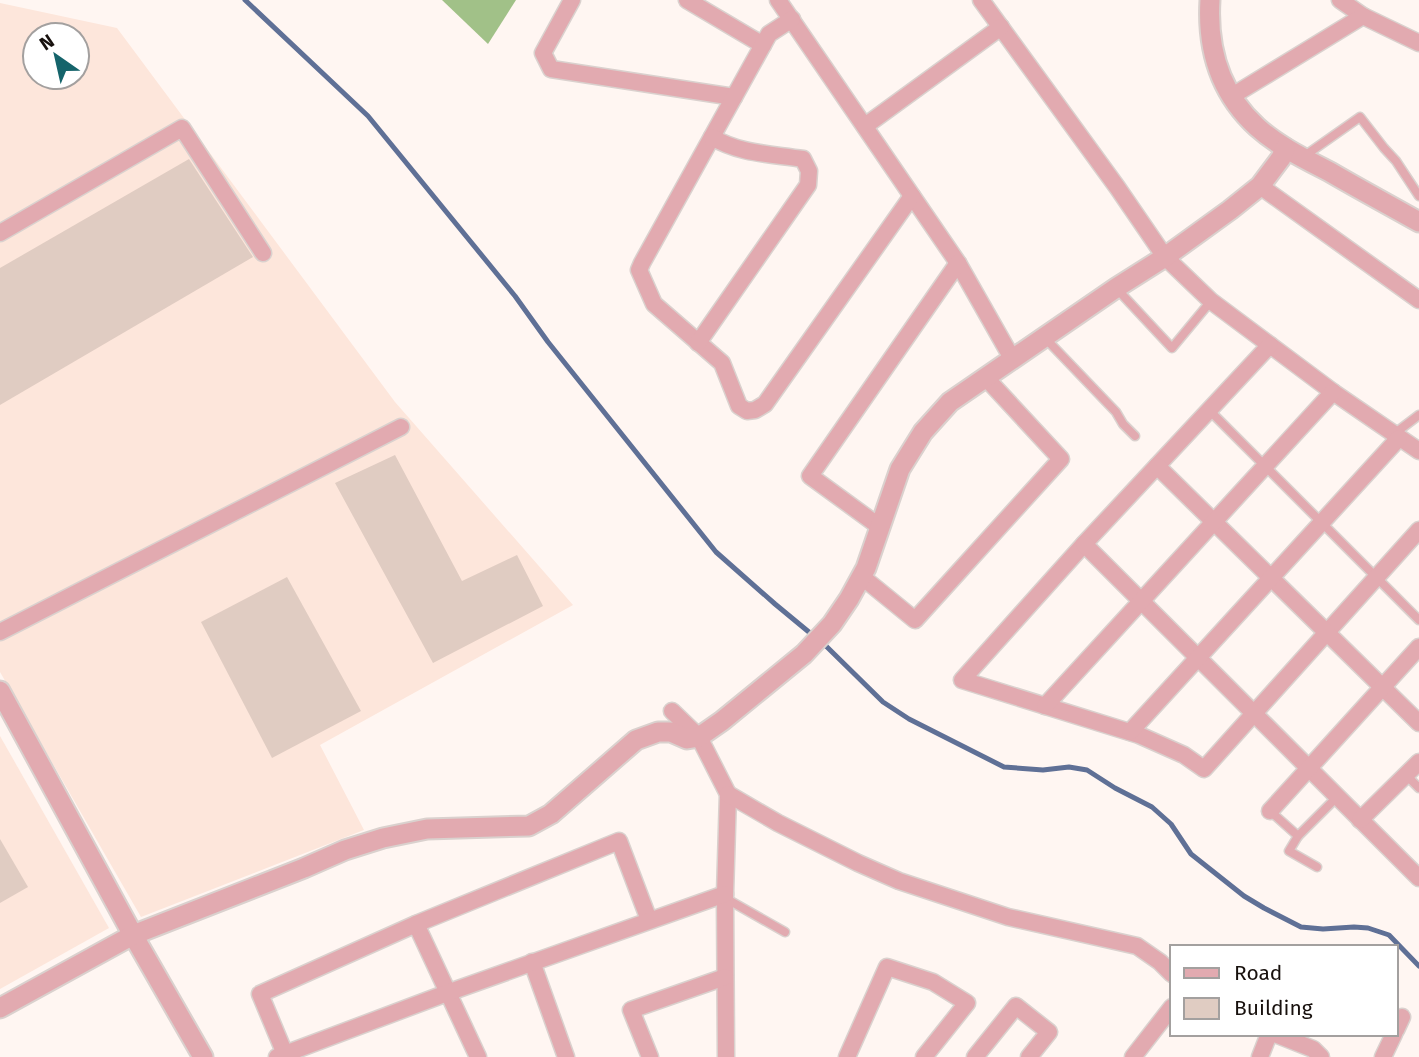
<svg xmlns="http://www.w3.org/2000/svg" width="1419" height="1057" font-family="'Fira Sans',sans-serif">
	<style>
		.built { fill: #fde6db; fill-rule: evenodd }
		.forest { fill: #a1c188 }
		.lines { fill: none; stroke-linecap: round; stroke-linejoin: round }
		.stream { stroke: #5f7096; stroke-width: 5 }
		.building { fill: #e0ccc2 }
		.service-casing { stroke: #dad1ce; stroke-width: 11 }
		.minor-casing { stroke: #dad1ce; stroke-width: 19 }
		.tertiary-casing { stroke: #dad1ce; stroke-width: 23 }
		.service { stroke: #e2aab0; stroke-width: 8 }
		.minor { stroke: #e2aab0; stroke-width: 16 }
		.tertiary { stroke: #e2aab0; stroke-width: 19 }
	</style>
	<rect width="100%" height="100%" fill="#fff6f2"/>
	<g class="built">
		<path d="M0 3 117 28 395 402 573 605 320 745 364 830 141 917 0 672ZM35 35H77V77H35Z"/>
		<path d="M0 736 109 928 0 989Z"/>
	</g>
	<path class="forest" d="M442 0H516L488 44Z"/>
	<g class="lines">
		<path class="stream" d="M245 0 368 116 515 296 548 342 716 552 775 604 827 647 883 702 909 719 1004 767 1043 770 1069 767 1087 770 1115 788 1152 807 1171 824 1191 854 1244 896 1264 908 1301 927 1323 929 1354 927 1368 928 1389 935 1419 966"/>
	</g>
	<g class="building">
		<path d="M189 159 253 257 0 405V268Z"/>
		<path d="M395 455 462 581 517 555 543 606 433 663 335 483Z"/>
		<path d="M287 577 361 711 272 758 201 622Z"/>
		<path d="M0 839 28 887 0 903Z"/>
	</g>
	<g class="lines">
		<defs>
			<g id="service">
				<path d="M1303 157 1360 117 1384 148 1396 161 1419 196"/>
				<path d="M1116 288 1172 348 1211 301"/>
				<path d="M1045 338 1116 412 1123 424 1135 436"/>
				<path d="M1209 410 1419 620"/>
				<path d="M1394 434 1419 415"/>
				<path d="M1406 775 1419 788"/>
				<path d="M1270 811 1298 836 1289 851 1317 867"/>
				<path d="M1298 836 1337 797"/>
				<path d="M725 898 785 932"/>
			</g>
			<g id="minor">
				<path d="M572 0 543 53 551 69 734 97"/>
				<path d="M687 0 763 45"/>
				<path d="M778 0 958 263 1013 360"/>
				<path d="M981 0 1117 187 1165 257 1211 301 1333 392 1419 451"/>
				<path d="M1340 0 1363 16 1419 43"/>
				<path d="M792 19 769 34 642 263 639 270 654 304 722 363 739 406 747 411 755 410 765 404 912 196"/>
				<path d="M1232 96 1363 16"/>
				<path d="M865 126 1001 27"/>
				<path d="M1260 186 1419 300"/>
				<path d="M0 233 182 128 263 253"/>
				<path d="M698 343 808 185 809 171 803 159C772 154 739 154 712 137"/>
				<path d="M1270 345 1084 544 962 680 1139 735 1184 755 1204 769 1419 530"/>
				<path d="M1157 466 1419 723"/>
				<path d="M880 527 810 476 958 263"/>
				<path d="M1084 544 1419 878"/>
				<path d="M861 576 915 620 1061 459 986 378"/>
				<path d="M0 632 401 427"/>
				<path d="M1045 706 1333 392"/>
				<path d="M672 711 699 737 728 794 725 894 726 1057"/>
				<path d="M1130 732 1399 438"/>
				<path d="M728 794 778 823 858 863 899 881 1008 917 1137 946 1160 962 1172 974"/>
				<path d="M1270 811 1419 647"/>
				<path d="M1360 820 1419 762"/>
				<path d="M416 924 478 1057"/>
				<path d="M532 962 566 1057"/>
				<path d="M1396 1030 1402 1017"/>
				<path d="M1275 1034 1313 1049 1321 1057"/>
				<path d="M285 1054 260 994 416 924 619 841 649 920"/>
				<path d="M277 1057 447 993 725 894"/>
				<path d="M650 1057 631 1010 725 977"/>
				<path d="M847 1057 887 967 933 982 967 1003 924 1057"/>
				<path d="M975 1057 1016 1006 1049 1032 1029 1057"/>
				<path d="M1133 1057 1172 1007"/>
				<path d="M1260 1057 1269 1034"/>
				<path d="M1383 1057 1394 1034"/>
			</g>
			<g id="tertiary">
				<path d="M1210 0C1207 48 1220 93 1257 127 1278 146 1305 159 1330 172 1359 189 1389 205 1419 222"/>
				<path d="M0 691 133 935 203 1057"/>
				<path d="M0 1008 133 935 304 868 345 850 383 838 427 829 529 826 551 814 636 740 658 732H671L687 739 699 737 722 721 804 654 832 624 849 599 866 568 900 469 923 432 950 402 1116 288 1165 257 1230 210 1260 186 1281 158 1285 148"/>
			</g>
		</defs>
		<use href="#service" class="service-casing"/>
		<use href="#minor" class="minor-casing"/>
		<use href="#tertiary" class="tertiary-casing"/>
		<use href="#service" class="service"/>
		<use href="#minor" class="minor"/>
		<use href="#tertiary" class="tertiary"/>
	</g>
	<rect x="1170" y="945" width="228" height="91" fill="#ffffff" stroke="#a3a09f" stroke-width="2"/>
	<rect x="1184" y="968" width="35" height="10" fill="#e2aab0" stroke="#a3a09f" stroke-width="2"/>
	<text x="1234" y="980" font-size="21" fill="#18110e">Road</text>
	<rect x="1184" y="998" width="35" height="21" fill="#e0ccc2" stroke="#a3a09f" stroke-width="2"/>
	<text x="1234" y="1015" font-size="21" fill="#18110e">Building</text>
	<g transform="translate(56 56) rotate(326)"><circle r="33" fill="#ffffff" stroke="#a3a09f" stroke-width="2"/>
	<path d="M0-5L12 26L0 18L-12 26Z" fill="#15646b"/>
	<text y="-10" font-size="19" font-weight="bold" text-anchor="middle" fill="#18110e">N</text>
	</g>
</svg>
